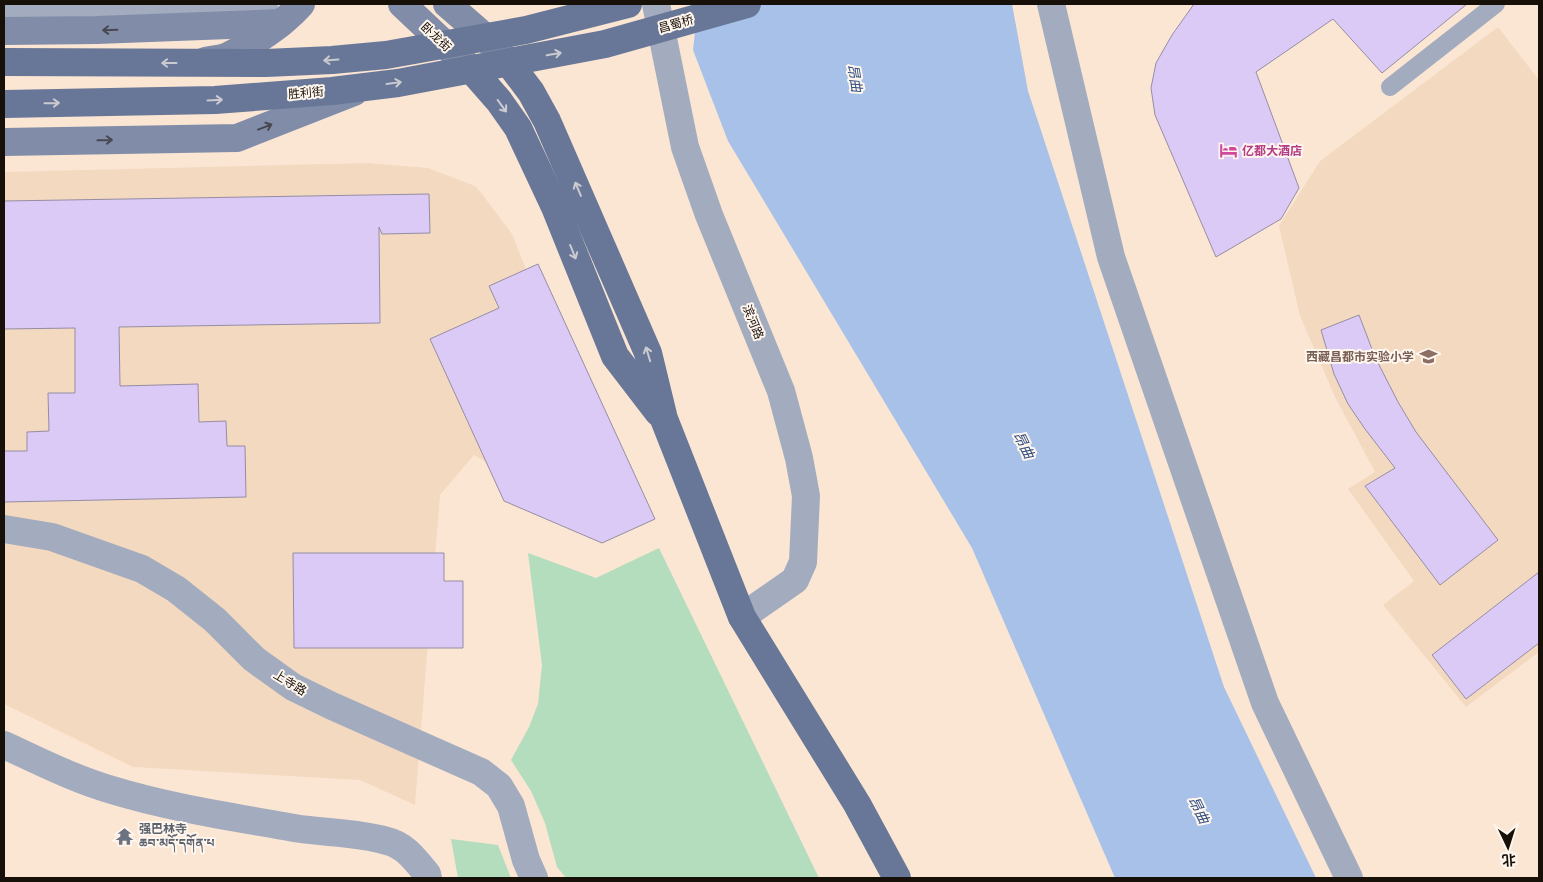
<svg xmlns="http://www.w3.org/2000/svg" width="1543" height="882" font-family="Helvetica,'Noto Sans SC','Noto Serif Tibetan',sans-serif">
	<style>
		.built { fill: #f4d9c1 }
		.green { fill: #b3ddbd }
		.water { fill: #a7c1e8 }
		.building { fill: #dbcaf6; stroke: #958da3 }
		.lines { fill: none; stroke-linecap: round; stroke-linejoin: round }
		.service { stroke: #a3acbe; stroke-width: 18 }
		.pedestrian { stroke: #a3acbe; stroke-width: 26 }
		.minor { stroke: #a3acbe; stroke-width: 28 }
		.tertiary { stroke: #a3acbe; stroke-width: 28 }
		.secondary { stroke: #818da8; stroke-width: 28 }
		.primary { stroke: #687797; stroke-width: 28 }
		.oneway { stroke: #474851 }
		.oneway2 { stroke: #cacad0 }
		.labels { text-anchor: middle; stroke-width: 4; stroke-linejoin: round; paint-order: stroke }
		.street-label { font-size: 12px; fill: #171009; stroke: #fff6ee }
		.hotel-label { font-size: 12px; font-weight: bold; fill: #b23c85; stroke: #fff6ee; text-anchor: start }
		.education-label { font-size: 12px; font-weight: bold; fill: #785e54; stroke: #fff6ee; text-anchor: end }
		.worship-label { font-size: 12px; font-weight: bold; fill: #5b616d; stroke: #fff6ee; text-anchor: start }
		.water-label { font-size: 14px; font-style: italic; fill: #2f4f81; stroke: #fff6ee }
	</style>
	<rect width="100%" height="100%" fill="#fbe6d4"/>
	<g class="built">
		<path d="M1498 27 1539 80V652L1466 707 1383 605 1414 581 1348 489 1375 472 1335 397 1300 316 1279 226 1320 161Z"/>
		<path d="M368 163 428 168 475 186 482 194 512 234 613 487 570 511 474 455 440 495 415 805 360 780 133 767 4 704V172Z"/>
	</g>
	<g class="green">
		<path d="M659 548 819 878H566L557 867 545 823 531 791 511 760 529 727 538 704 542 665 528 553 596 578Z"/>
		<path d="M451 839 498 845 511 878H458Z"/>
	</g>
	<path class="water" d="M698 4H1012L1028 91 1224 687 1316 878H1115L972 548 728 141 693 50Z"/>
	<g class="building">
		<path d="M1194 4H1467L1382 73 1333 19 1256 72 1299 188 1281 219 1216 257 1155 115 1151 88 1156 63 1172 35Z"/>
		<path d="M429 194 430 233 382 234 379 227 380 323 119 327 120 386 198 384 199 422 226 421 227 446H245L246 497 4 502V451H27V432L49 431 48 393H75V328L4 329V201Z"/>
		<path d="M538 264 655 519 602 543 504 501 430 339 499 308 489 286Z"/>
		<path d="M1359 315 1375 357 1398 402 1416 432 1498 540 1440 585 1365 486 1395 468 1365 429 1348 404 1334 374 1321 330Z"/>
		<path d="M293 553H444V581H463V648H294Z"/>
		<path d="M1539 572V643L1466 699 1432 655Z"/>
	</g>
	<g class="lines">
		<path class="service" d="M1390 87 1496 4"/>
		<path class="pedestrian" d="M4 11 246 8 265 4"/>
		<path class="minor" d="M656 4 685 147 709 215 781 391 799 458 806 496 803 562 795 580 742 617"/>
		<g class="tertiary">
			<path d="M1051 4 1111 257 1265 703 1349 878"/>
			<path d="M4 529 52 537 142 569 176 589 215 620 254 659 293 687 332 706 481 772 499 786 511 806 526 860 534 878"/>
			<path d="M4 745C39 761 74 779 112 790 171 808 233 817 294 828 324 833 357 832 387 841 405 845 416 861 427 874L428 878"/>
		</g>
		<g class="secondary">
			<path d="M402 4 471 69"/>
			<path d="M447 4 485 37 509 63"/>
			<path d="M4 31 97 30 281 23"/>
			<path d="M205 61C213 59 221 59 228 56 254 44 282 25 301 4"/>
			<path d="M4 142 237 138 354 92"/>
		</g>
		<g class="primary">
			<path d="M4 62 266 63 332 60 386 55 526 30 628 4"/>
			<path d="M509 63 531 92 547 121 648 353 664 419 742 617 857 804 897 878"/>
			<path d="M471 69 499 101 518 128 555 207 615 356 658 412"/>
			<path d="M4 104 215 100 332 91 398 83 605 44 747 4"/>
		</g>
	</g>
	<defs><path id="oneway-shaft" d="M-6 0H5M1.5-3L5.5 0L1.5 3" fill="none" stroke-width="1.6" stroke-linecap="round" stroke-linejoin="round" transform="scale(1.25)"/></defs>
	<g class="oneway">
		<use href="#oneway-shaft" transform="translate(110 30) rotate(178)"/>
		<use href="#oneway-shaft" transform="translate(265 127) rotate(-21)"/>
		<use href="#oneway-shaft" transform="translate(105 140) rotate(-1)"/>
	</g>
	<g class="oneway2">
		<use href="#oneway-shaft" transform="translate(554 54) rotate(-10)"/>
		<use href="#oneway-shaft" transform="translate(331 60) rotate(176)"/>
		<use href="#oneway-shaft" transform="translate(169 63) rotate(-180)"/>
		<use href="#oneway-shaft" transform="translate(394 83) rotate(-8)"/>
		<use href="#oneway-shaft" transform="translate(215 100) rotate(-3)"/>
		<use href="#oneway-shaft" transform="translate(52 103) rotate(-1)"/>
		<use href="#oneway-shaft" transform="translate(502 106) rotate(54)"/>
		<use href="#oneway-shaft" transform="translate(578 189) rotate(-113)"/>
		<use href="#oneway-shaft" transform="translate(573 252) rotate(68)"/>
		<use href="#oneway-shaft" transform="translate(648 354) rotate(-107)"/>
	</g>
	<defs>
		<symbol id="hotel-bare" viewBox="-9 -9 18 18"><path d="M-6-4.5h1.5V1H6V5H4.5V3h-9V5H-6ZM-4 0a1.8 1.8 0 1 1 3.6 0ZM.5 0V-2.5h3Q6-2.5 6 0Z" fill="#d1479c" stroke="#fff6ee" stroke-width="2.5" paint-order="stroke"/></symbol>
		<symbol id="school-bare" viewBox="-9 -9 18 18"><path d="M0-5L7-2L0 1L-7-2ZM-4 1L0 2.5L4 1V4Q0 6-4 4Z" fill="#8d6e63" stroke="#fff6ee" stroke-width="2.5" paint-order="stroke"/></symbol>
		<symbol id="temple-bare" viewBox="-9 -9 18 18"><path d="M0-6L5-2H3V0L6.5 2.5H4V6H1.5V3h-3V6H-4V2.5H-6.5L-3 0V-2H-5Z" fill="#6b7280" stroke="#fff6ee" stroke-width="2.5" paint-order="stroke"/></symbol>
	</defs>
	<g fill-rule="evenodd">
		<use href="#hotel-bare" x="1216" y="138" width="25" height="25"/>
		<use href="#school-bare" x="1416" y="344" width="25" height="25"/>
		<use href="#temple-bare" x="112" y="824" width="25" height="25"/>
	</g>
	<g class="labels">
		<g class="street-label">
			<text transform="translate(676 24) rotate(-16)" y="4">昌蜀桥</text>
			<text transform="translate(436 37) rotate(43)" y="4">卧龙街</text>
			<text transform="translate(306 93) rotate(-5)" y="4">胜利街</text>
			<text transform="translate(753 322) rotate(68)" y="4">滨河路</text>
			<text transform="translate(290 683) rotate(32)" y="4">上寺路</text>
		</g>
		<g class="hotel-label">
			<text x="1242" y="155">亿都大酒店</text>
		</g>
		<g class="education-label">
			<text x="1414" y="361">西藏昌都市实验小学</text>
		</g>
		<g class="worship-label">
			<text x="139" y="833">强巴林寺<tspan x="139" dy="14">ཆབ་མདོ་དགོན་པ</tspan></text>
		</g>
		<g class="water-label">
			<text transform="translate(855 78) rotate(81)" y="5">昂曲</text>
			<text transform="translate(1024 445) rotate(64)" y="5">昂曲</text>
			<text transform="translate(1199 810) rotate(64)" y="5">昂曲</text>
		</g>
	</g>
	<rect width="1543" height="882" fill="none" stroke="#171009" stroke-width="10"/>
	<g transform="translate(1508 847) rotate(176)" stroke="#fff6ee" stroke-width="4" paint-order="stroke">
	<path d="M0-4L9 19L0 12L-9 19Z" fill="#171009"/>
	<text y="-8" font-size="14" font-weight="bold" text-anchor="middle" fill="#171009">北</text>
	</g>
</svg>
